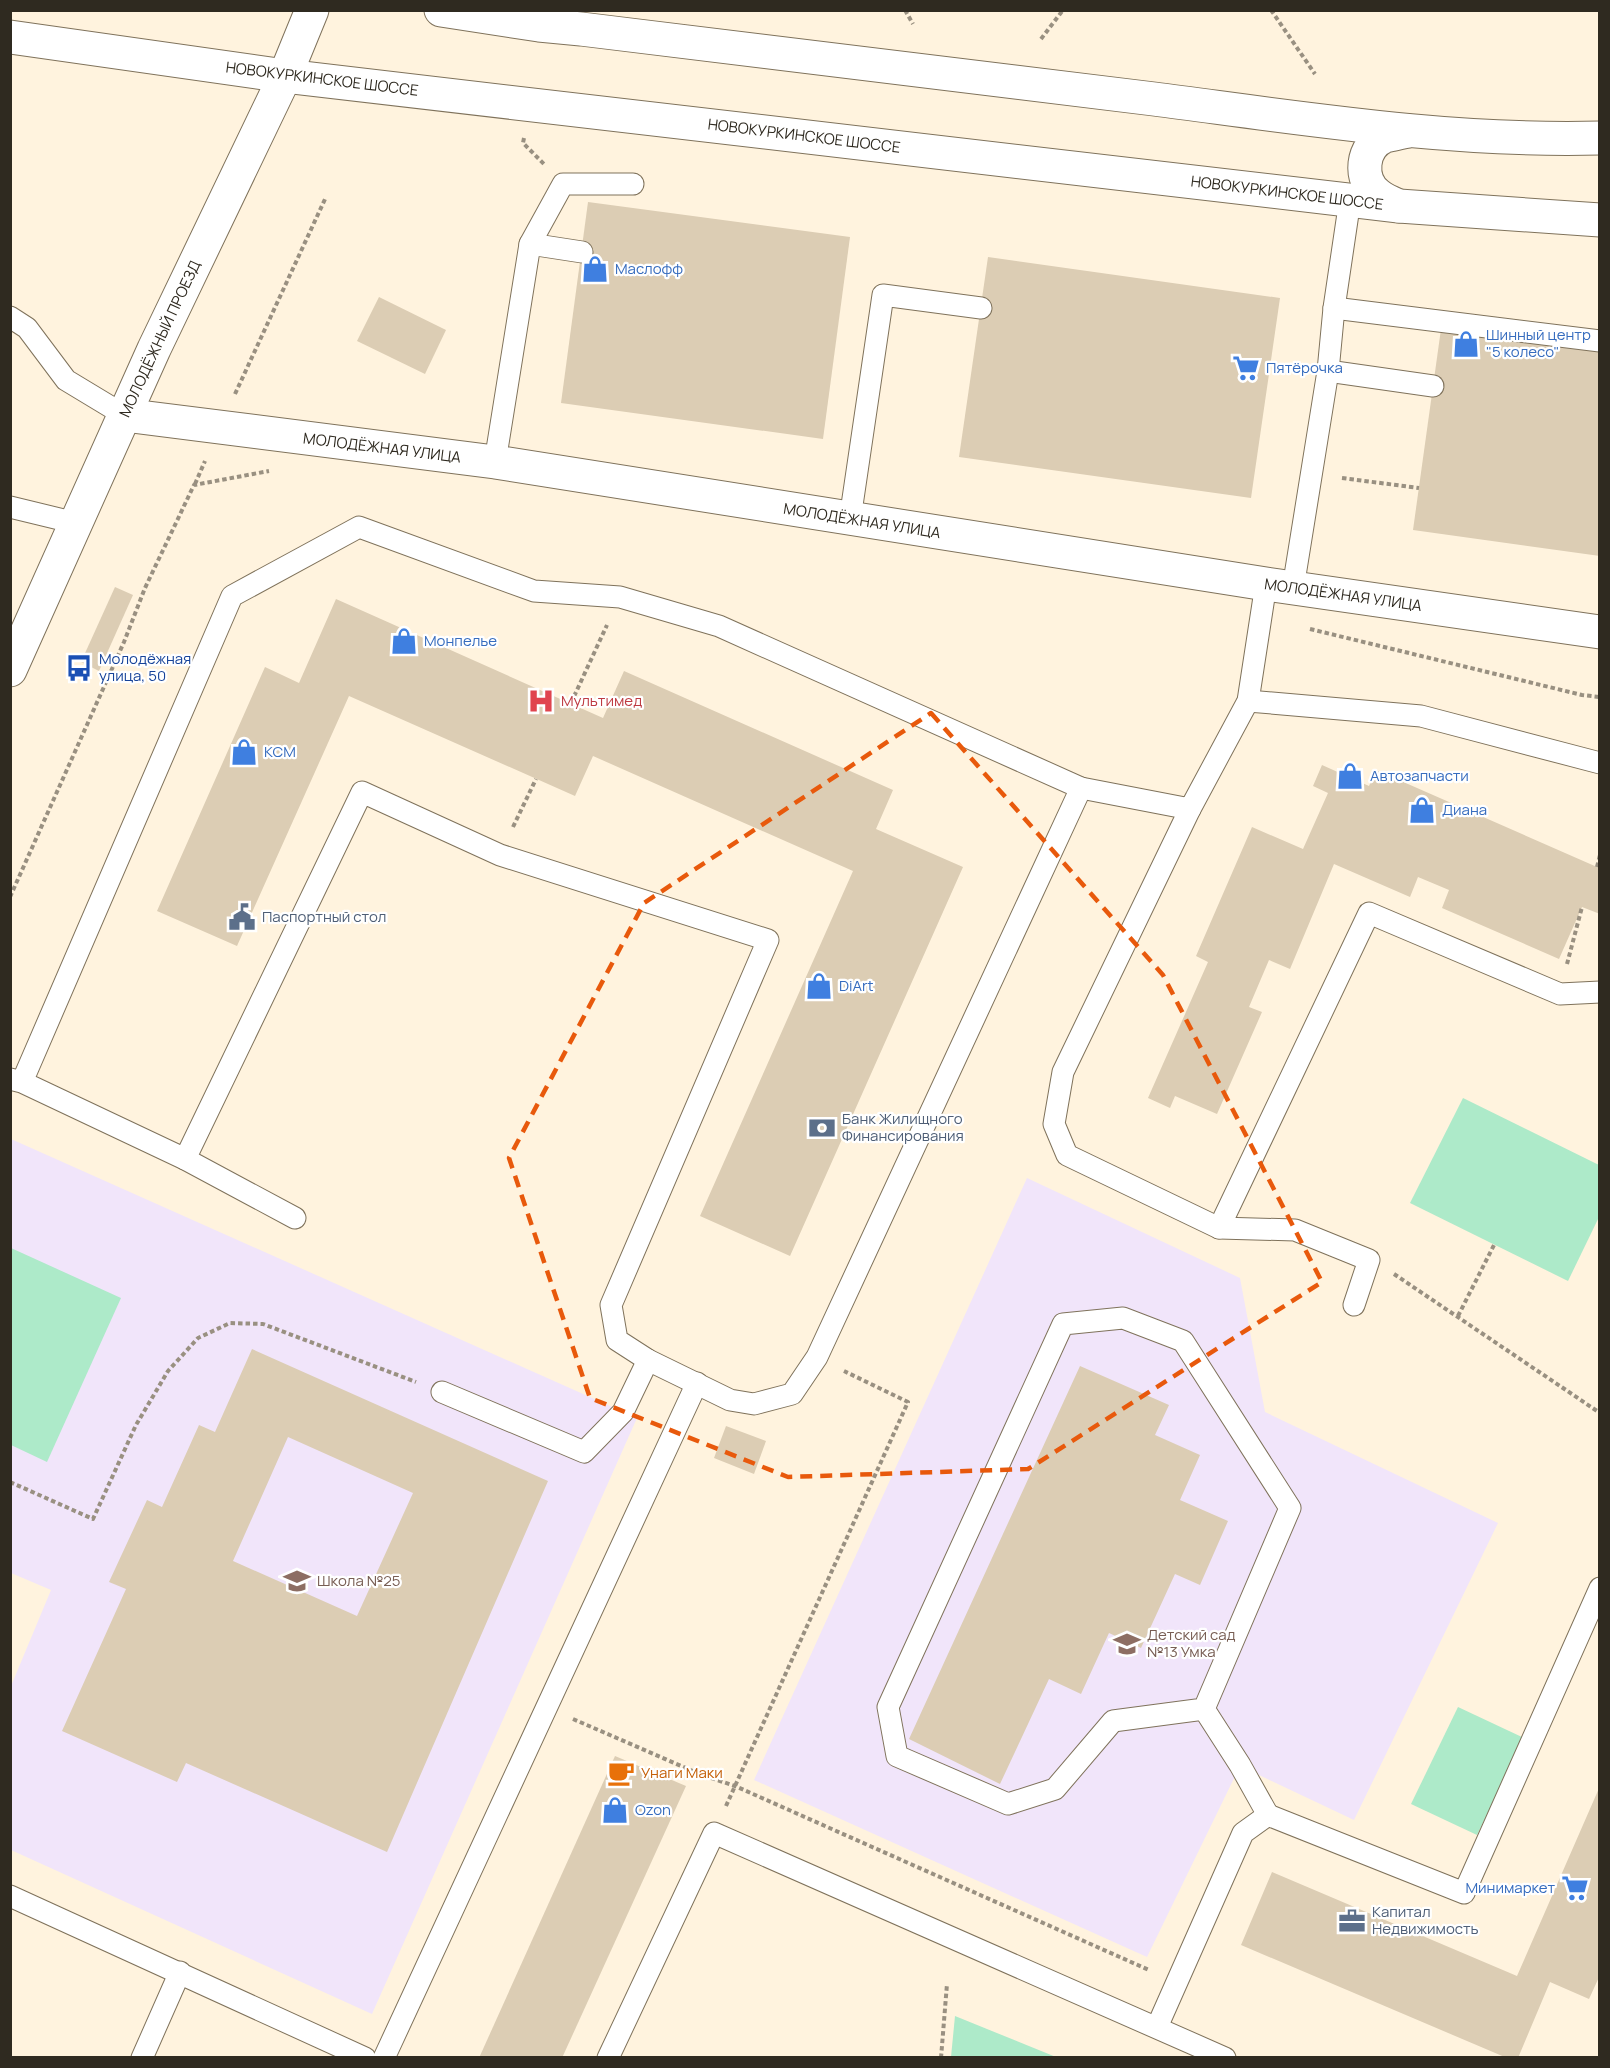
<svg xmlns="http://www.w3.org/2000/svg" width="1610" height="2068" font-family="Manrope,sans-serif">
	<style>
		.education { fill: #f1e5fa }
		.green { fill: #adeac9 }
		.building { fill: #dccdb4; fill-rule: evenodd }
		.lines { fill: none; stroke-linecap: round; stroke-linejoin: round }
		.service-casing { stroke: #7f725b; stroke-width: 23 }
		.minor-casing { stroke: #7f725b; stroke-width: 35 }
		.secondary-casing { stroke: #7f725b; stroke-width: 35 }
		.path { stroke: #999081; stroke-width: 4; stroke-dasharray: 4.5 3; stroke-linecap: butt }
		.service { stroke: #fff; stroke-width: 21 }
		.minor { stroke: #fff; stroke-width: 33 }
		.secondary { stroke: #fff; stroke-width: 33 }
		.marked { fill: none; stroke: #e8590c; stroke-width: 4.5; stroke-dasharray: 12 8; stroke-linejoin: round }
		.labels { text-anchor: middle; stroke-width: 4.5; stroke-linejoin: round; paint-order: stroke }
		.street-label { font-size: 15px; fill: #2f2a20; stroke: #fff }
		.shop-label { font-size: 15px; fill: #366cbe; stroke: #fff; text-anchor: start }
		.transit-label { font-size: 15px; fill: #164399; stroke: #fff; text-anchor: start }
		.health-label { font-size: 15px; fill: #be3a42; stroke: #fff; text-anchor: start }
		.service-label { font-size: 15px; fill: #4e5e75; stroke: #fff; text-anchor: start }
		.education-label { font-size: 15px; fill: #785e54; stroke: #fff; text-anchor: start }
		.food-label { font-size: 15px; fill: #c56008; stroke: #fff; text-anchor: start }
	</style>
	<rect width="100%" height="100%" fill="#fff3de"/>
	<g class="education">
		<path d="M11 1139 637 1418 372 2014 11 1850V1686L51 1590 11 1573Z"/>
		<path d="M1027 1178 1240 1278 1265 1412 1498 1523 1354 1820 1240 1766 1147 1957 754 1780Z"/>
	</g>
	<g class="green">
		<path d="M1463 1098 1599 1165V1217L1568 1281 1410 1203Z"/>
		<path d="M11 1248 121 1298 47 1462 11 1445Z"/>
		<path d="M1458 1707 1524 1738 1477 1835 1411 1804Z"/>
		<path d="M955 2016 1056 2057H951Z"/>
	</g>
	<g class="building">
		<path d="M588 202 850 237 823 439 561 403Z"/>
		<path d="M988 257 1280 298 1251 498 959 457Z"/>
		<path d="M379 297 446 330 425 374 357 341Z"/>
		<path d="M1441 329 1600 351V556L1413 530Z"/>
		<path d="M115 587 133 595 99 671 81 662Z"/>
		<path d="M336 599 603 718 624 671 893 790 876 829 963 867 790 1256 700 1216 853 871 593 756 575 796 349 696 237 946 157 911 265 667 299 683Z"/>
		<path d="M1322 765 1369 786 1376 770 1597 867 1600 861V914L1582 907 1559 959 1442 908 1449 890 1418 877 1410 897 1334 864 1290 969 1269 960 1249 1007 1262 1012 1217 1114 1175 1096 1170 1108 1148 1098 1208 962 1196 956 1252 827 1303 849 1328 793 1313 786Z"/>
		<path d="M252 1349 548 1481 387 1852 186 1763 177 1782 62 1731 126 1589 109 1582 147 1500 162 1507 199 1425 215 1432ZM288 1437 413 1493 357 1616 233 1561Z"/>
		<path d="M1080 1366 1169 1405 1155 1435 1200 1455 1180 1500 1228 1521 1200 1585 1175 1574 1141 1648 1109 1633 1081 1694 1049 1679 1000 1784 909 1739Z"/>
		<path d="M726 1426 766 1441 754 1474 714 1458Z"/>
		<path d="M615 1756 686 1786 562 2058H479Z"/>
		<path d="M1600 1786V1975L1589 1999 1550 1982 1518 2058H1507L1241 1945 1272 1872 1517 1976Z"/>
	</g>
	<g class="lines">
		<defs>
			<g id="service">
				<path d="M530 244 563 184H633"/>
				<path d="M1334 308 1600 341"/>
				<path d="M10 317 27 328 66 380 124 415"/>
				<path d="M1328 371 1433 386"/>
				<path d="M495 462 530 244 582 252"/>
				<path d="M10 507 76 523"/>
				<path d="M850 519 883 295 981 308"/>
				<path d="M1293 588 1328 371 1334 308 1350 200"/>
				<path d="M1248 701 1421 716 1600 763"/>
				<path d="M1081 788 1190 809 1248 701 1266 584"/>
				<path d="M1190 809 1063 1072 1054 1124 1067 1155 1219 1228 1295 1230 1369 1260 1354 1305"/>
				<path d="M10 1079 22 1082 185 1159 362 792 500 855 768 940 611 1305 617 1340 648 1360 730 1400 754 1404 792 1394 817 1357 1081 788 719 626 620 597 534 591 359 527 232 596 22 1082"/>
				<path d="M185 1159 295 1218"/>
				<path d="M1219 1228 1369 913 1560 994 1600 992"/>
				<path d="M442 1392 584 1452 623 1412 648 1360"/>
				<path d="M1204 1709 1113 1721 1055 1789 1008 1804 897 1756 888 1707 1063 1324 1123 1318 1183 1341 1290 1508 1204 1709 1240 1765 1268 1815"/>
				<path d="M10 1896 365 2058"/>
				<path d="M1157 2027 1243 1833 1268 1815 1464 1893 1600 1588"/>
				<path d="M142 2058 180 1972"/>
				<path d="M384 2058 697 1383"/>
				<path d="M608 2058 714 1833 1225 2058"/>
			</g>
			<g id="minor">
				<path d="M1399 206C1392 203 1384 200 1378 195 1358 180 1361 146 1385 136 1392 134 1401 133 1408 131"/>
				<path d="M124 415 495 462 1266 584 1600 632"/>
			</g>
			<g id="secondary">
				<path d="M441 10 539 25 581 29C772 52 963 75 1154 99 1301 118 1450 142 1600 138"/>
				<path d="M10 37 285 76 1399 206 1600 220"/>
				<path d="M10 670 154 349 285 76 312 10"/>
			</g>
		</defs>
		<use href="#service" class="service-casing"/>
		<use href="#minor" class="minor-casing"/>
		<use href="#secondary" class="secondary-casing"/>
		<g class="path">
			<path d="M905 10 913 24"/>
			<path d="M1271 10 1315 74"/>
			<path d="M1041 39 1063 10"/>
			<path d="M524 138 523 143 544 164"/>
			<path d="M235 394 326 197"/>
			<path d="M1342 478 1419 488"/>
			<path d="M195 484 205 461"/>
			<path d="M1310 629 1582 695 1600 697"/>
			<path d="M571 703 607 625"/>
			<path d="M513 827 536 779"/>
			<path d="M1597 867 1600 855"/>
			<path d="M10 897 124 642 145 588 194 485 269 471"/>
			<path d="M1567 964 1582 907"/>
			<path d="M1394 1274 1600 1413"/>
			<path d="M1458 1316 1494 1245"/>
			<path d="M10 1482 93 1519 136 1425 168 1371 198 1338 230 1323 263 1324 416 1382"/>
			<path d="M573 1719 702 1775 735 1786 1149 1970"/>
			<path d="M726 1806 908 1402 844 1371"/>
			<path d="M941 2058 947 1984"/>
		</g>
		<use href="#service" class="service"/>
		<use href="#minor" class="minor"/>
		<use href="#secondary" class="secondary"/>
	</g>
	<path class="marked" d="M931 713 1163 975 1322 1282 1028 1469 788 1477 590 1398 509 1158 644 903Z"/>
	<defs>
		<symbol id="shop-bare" viewBox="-9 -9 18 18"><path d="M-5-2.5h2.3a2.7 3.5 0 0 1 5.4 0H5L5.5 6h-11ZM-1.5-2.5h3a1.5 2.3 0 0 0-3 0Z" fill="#3f7fe0" stroke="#fff" stroke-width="2.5" paint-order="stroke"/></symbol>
		<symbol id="supermarket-bare" viewBox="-9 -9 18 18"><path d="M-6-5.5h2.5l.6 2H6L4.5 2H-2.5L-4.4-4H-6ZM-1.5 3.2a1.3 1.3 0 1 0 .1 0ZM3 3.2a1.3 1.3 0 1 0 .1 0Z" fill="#3f7fe0" stroke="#fff" stroke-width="2.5" paint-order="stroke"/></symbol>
		<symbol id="bus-bare" viewBox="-9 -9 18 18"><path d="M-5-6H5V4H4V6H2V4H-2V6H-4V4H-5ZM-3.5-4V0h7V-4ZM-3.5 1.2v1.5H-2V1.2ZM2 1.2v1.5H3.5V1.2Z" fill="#1a4fb4" stroke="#fff" stroke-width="2.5" paint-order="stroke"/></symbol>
		<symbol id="hospital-bare" viewBox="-9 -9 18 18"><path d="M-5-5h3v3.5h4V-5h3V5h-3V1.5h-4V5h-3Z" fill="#e0444e" stroke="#fff" stroke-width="2.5" paint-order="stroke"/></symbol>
		<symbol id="civic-bare" viewBox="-9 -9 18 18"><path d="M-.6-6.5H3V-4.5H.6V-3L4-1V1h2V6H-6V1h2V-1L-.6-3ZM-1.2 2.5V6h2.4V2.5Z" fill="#5c6f8a" stroke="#fff" stroke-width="2.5" paint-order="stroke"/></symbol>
		<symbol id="bank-bare" viewBox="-9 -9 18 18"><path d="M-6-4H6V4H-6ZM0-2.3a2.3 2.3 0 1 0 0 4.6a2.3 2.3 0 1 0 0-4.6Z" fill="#5c6f8a" stroke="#fff" stroke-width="2.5" paint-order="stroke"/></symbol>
		<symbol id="school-bare" viewBox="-9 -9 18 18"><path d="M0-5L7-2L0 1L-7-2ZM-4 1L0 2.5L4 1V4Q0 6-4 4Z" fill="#8d6e63" stroke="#fff" stroke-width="2.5" paint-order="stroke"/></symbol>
		<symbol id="cafe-bare" viewBox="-9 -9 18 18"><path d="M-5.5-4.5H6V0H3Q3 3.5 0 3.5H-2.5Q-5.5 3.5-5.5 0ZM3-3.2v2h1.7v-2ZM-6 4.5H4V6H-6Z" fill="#e8710a" stroke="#fff" stroke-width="2.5" paint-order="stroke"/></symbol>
		<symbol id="office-bare" viewBox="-9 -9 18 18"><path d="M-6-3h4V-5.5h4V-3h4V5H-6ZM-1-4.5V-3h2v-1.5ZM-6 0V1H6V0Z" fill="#5c6f8a" stroke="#fff" stroke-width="2.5" paint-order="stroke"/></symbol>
	</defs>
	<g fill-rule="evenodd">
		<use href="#shop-bare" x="576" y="250" width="38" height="38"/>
		<use href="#shop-bare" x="1447" y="325" width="38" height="38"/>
		<use href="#supermarket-bare" x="1227" y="349" width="38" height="38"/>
		<use href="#shop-bare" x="385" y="622" width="38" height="38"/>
		<use href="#bus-bare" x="60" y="649" width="38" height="38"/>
		<use href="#hospital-bare" x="522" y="682" width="38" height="38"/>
		<use href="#shop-bare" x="225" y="733" width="38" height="38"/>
		<use href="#shop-bare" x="1331" y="757" width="38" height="38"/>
		<use href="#shop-bare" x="1403" y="791" width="38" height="38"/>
		<use href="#civic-bare" x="223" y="898" width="38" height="38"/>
		<use href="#shop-bare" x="800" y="967" width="38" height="38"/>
		<use href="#bank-bare" x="803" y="1109" width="38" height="38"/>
		<use href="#school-bare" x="278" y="1562" width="38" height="38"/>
		<use href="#school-bare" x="1108" y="1625" width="38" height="38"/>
		<use href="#cafe-bare" x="602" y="1754" width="38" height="38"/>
		<use href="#shop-bare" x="596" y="1791" width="38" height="38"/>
		<use href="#supermarket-bare" x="1556" y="1869" width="38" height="38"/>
		<use href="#office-bare" x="1333" y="1902" width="38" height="38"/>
	</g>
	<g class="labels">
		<g class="street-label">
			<text transform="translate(322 79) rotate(7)" y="5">НОВОКУРКИНСКОЕ ШОССЕ</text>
			<text transform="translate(804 136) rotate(7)" y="5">НОВОКУРКИНСКОЕ ШОССЕ</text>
			<text transform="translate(1287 193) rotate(7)" y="5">НОВОКУРКИНСКОЕ ШОССЕ</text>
			<text transform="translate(160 339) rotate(-65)" y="5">МОЛОДЁЖНЫЙ ПРОЕЗД</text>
			<text transform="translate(382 448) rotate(7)" y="5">МОЛОДЁЖНАЯ УЛИЦА</text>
			<text transform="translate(862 521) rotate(9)" y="5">МОЛОДЁЖНАЯ УЛИЦА</text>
			<text transform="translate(1343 595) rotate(8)" y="5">МОЛОДЁЖНАЯ УЛИЦА</text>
		</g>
		<g class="shop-label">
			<text x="615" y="274">Маслофф</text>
			<text x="1486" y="340">Шинный центр<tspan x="1486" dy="17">"5 колесо"</tspan></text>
			<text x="1266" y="373">Пятёрочка</text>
			<text x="424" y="646">Монпелье</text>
			<text x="264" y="757">КСМ</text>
			<text x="1370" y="781">Автозапчасти</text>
			<text x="1442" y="815">Диана</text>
			<text x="839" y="991">DiArt</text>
			<text x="635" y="1815">Ozon</text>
			<text x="1555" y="1893" text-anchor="end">Минимаркет</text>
		</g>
		<g class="transit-label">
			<text x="99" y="664">Молодёжная<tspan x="99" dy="17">улица, 50</tspan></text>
		</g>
		<g class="health-label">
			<text x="561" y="706">Мультимед</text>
		</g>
		<g class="service-label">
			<text x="262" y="922">Паспортный стол</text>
			<text x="842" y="1124">Банк Жилищного<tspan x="842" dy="17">Финансирования</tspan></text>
			<text x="1372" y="1917">Капитал<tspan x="1372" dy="17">Недвижимость</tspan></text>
		</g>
		<g class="education-label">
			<text x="317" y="1586">Школа №25</text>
			<text x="1147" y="1640">Детский сад<tspan x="1147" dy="17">№13 Умка</tspan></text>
		</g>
		<g class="food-label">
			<text x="641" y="1778">Унаги Маки</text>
		</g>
	</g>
	<rect width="1610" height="2068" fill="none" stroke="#2f2a20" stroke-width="24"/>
</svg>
